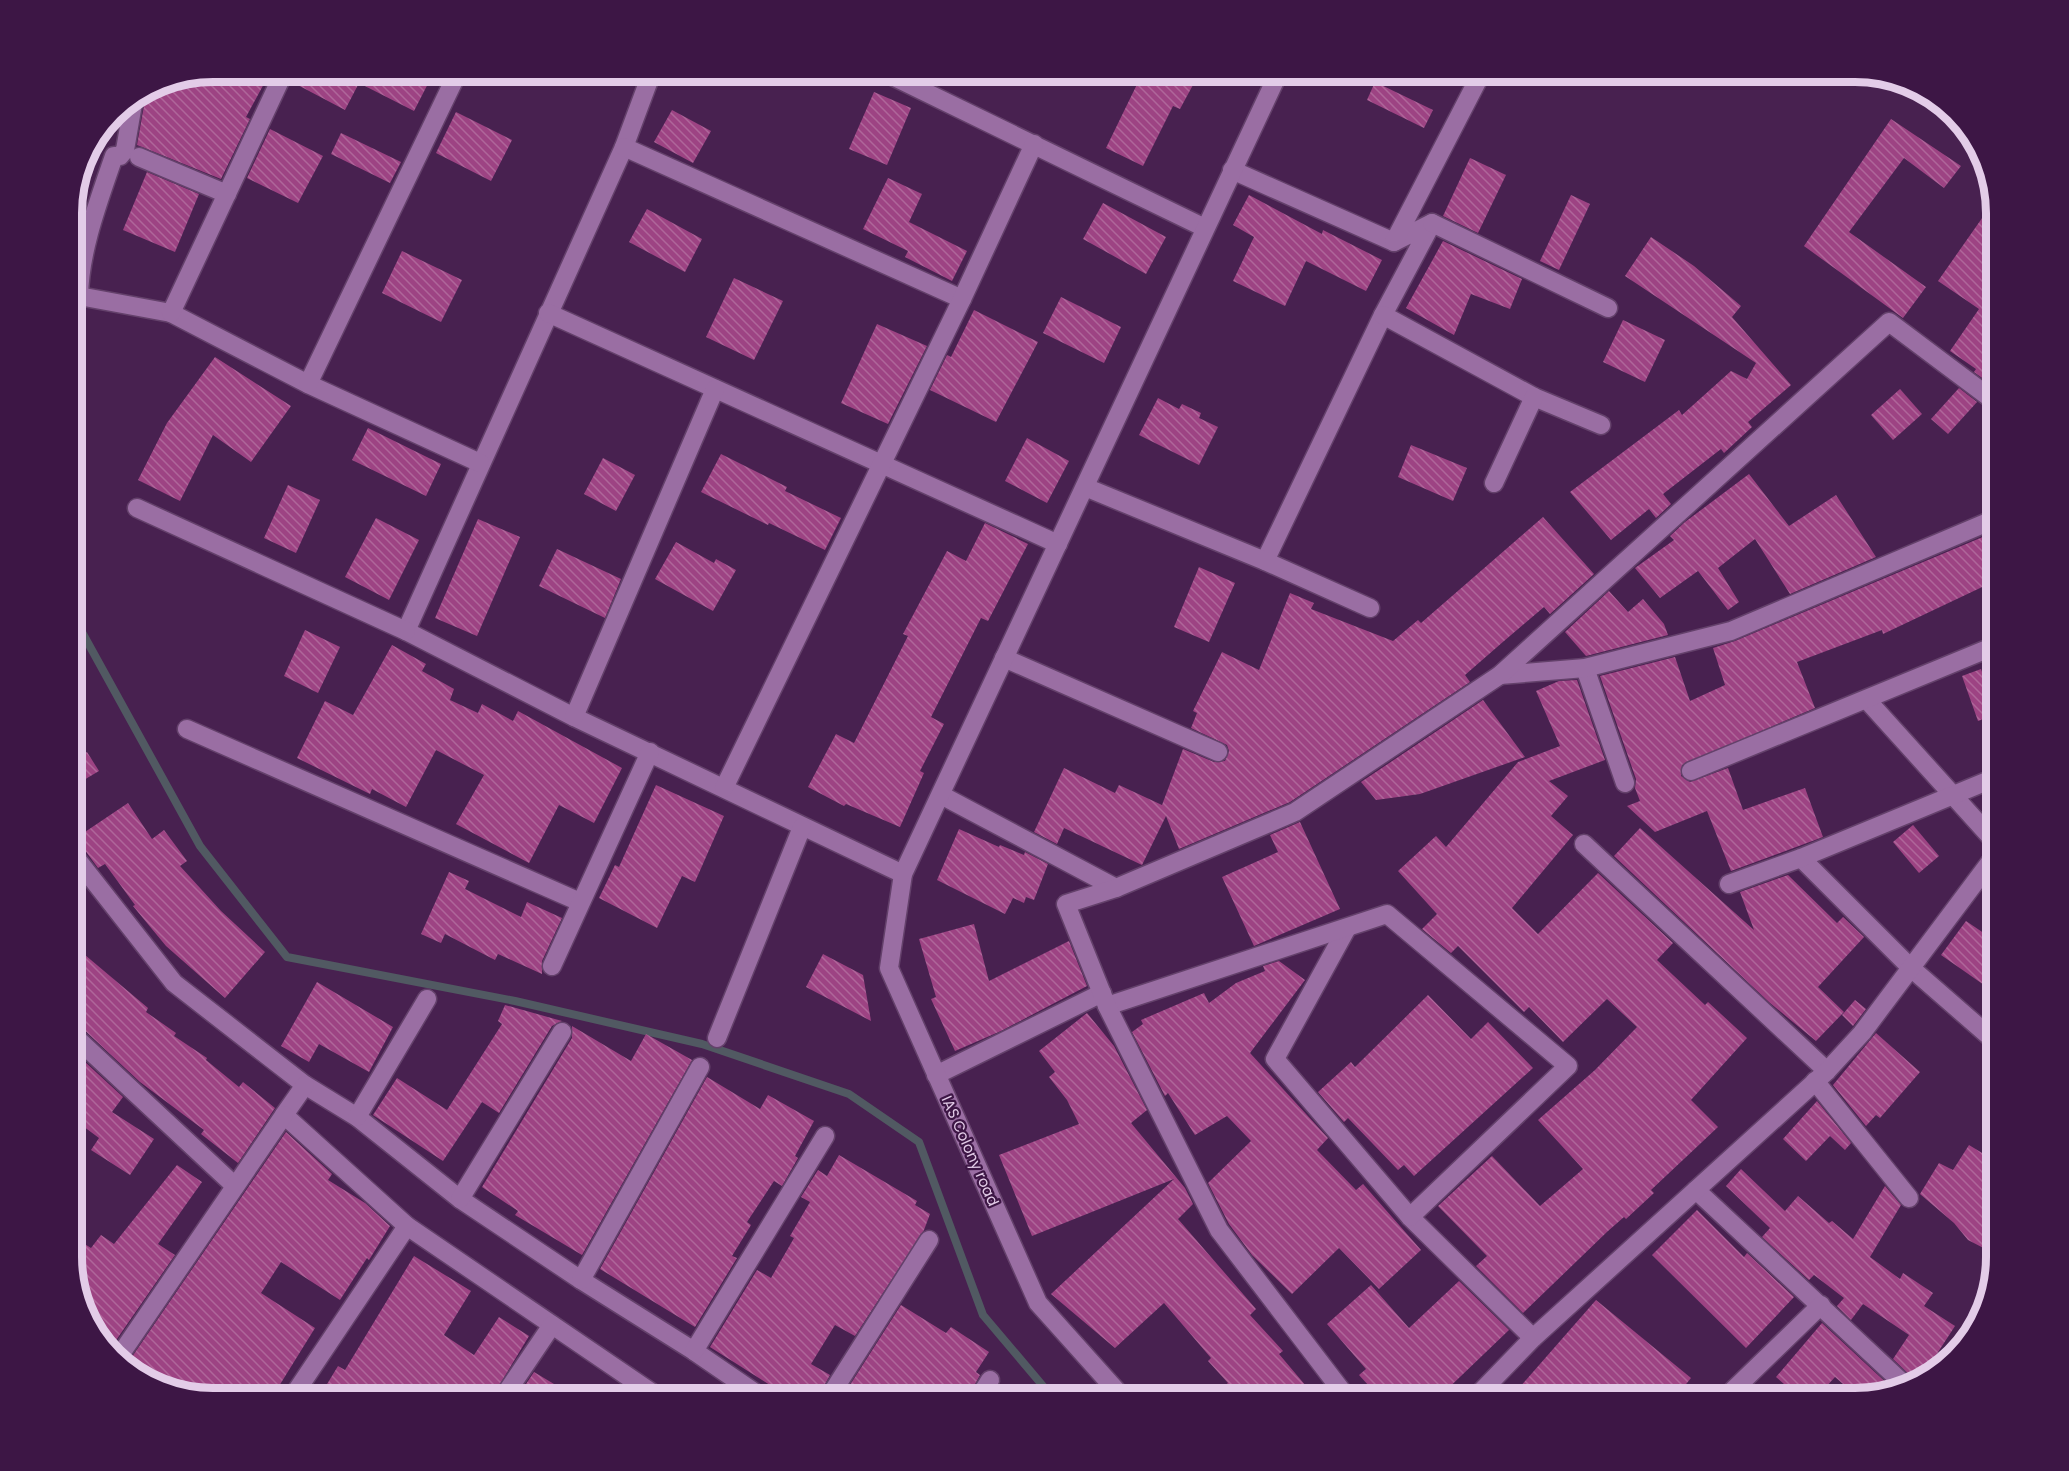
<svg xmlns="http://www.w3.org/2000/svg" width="2069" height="1471" font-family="Poppins,sans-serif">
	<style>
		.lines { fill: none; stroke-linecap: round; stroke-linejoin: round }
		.stream { stroke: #515962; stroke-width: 8 }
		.building { fill: url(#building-back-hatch) }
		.minor-casing { stroke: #64416b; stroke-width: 21 }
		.minor { stroke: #9a6ea3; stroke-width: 18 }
		.labels { text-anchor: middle; stroke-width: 4.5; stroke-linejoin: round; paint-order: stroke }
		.street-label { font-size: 15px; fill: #e3cce8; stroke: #3d1645 }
		.rim { fill: none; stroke: #e3cce8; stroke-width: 8 }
	</style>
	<defs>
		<pattern id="building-back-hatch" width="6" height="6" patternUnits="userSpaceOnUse" patternTransform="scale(1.5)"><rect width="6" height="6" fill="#9d4383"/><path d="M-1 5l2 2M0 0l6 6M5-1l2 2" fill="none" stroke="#af669a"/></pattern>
	</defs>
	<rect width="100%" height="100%" fill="#482150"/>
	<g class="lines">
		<path class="stream" d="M72 614 200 846 287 957 515 1001 702 1044 849 1094 919 1142 983 1315 1054 1399"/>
	</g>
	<g class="building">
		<path d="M213 72H251L266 80 246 117 250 119 221 179 137 145 145 100 144 93 159 83Z"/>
		<path d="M295 72H434L414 111 359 83 345 110 292 82Z"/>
		<path d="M1143 72H1200L1180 109 1173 106 1143 166 1106 148Z"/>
		<path d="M1375 82 1433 110 1424 128 1367 100Z"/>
		<path d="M874 92 911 108 887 165 849 149Z"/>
		<path d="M672 110 711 131 693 163 654 142Z"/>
		<path d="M456 112 512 140 491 181 436 153Z"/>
		<path d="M1891 119 1961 166 1944 188 1904 158 1849 232 1926 287 1903 318 1804 246Z"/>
		<path d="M270 129 323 156 298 203 247 178Z"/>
		<path d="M341 133 401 162 390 183 331 154Z"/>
		<path d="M1470 158 1506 175 1478 233 1443 216Z"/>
		<path d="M147 172 199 194 175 252 123 230Z"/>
		<path d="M888 178 922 194 909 222 967 251 952 281 905 257 908 251 863 229Z"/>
		<path d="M1249 195 1322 234 1323 230 1382 260 1366 291 1306 261 1285 306 1233 281 1254 237 1233 225Z"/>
		<path d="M1571 195 1590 204 1559 270 1540 261Z"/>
		<path d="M1994 201 1997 213V383L1991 379 1989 383 1974 372 1976 369 1950 351 1979 309 1938 281Z"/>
		<path d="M1103 203 1166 237 1146 274 1083 239Z"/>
		<path d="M647 209 702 239 685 272 629 242Z"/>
		<path d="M1651 237 1694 266 1741 306 1732 317 1791 385 1748 422 1752 427 1724 453 1721 449 1663 494 1671 504 1656 518 1649 509 1611 540 1570 492 1679 410 1682 415 1731 371 1747 379 1756 363 1625 276Z"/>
		<path d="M1443 241 1522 279 1510 309 1471 294 1454 335 1406 308Z"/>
		<path d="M402 251 462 280 441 322 382 293Z"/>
		<path d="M734 278 783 301 754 360 706 337Z"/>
		<path d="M1061 297 1121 327 1104 363 1043 333Z"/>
		<path d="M974 310 1038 342 996 422 930 390 947 355 951 357Z"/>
		<path d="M1623 320 1665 340 1645 382 1603 362Z"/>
		<path d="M877 324 927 346 888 424 841 403Z"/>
		<path d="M215 357 291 406 251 462 213 435 180 501 138 480 167 423Z"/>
		<path d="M1959 388 1977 402 1948 434 1931 419Z"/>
		<path d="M1900 389 1922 414 1893 440 1871 415Z"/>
		<path d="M1158 398 1179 409 1182 404 1201 413 1199 418 1218 427 1199 465 1139 435Z"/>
		<path d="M368 428 441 464 426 496 352 460Z"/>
		<path d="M1027 438 1069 461 1047 503 1005 481Z"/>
		<path d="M1411 445 1467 468 1453 501 1398 477Z"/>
		<path d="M721 454 787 487 785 491 841 518 825 550 769 523 768 525 701 492Z"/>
		<path d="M603 458 635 475 616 511 584 494Z"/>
		<path d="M1749 474 1789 526 1836 495 1876 557 1790 594 1755 539 1718 568 1739 602 1728 610 1698 571 1660 598 1635 568 1674 540 1670 536 1685 522Z"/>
		<path d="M288 485 320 500 296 553 264 538Z"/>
		<path d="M1543 517 1594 574 1550 614 1544 607 1504 641 1465 675 1470 682 1290 802 1179 849 1166 816 1142 865 1064 828 1057 844 1034 832 1064 768 1115 793 1119 785 1162 805 1183 749 1214 762 1225 761 1229 751 1227 745 1191 728 1197 713 1193 711 1222 652 1259 670 1290 593 1314 603 1311 609 1393 641 1418 620 1421 623Z"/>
		<path d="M376 518 419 540 389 600 345 577Z"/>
		<path d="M478 519 520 537 477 636 435 618Z"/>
		<path d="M985 523 1028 544 988 621 981 618 931 717 944 724 920 771 924 773 900 827 846 804 844 806 808 787 836 734 854 743 908 636 903 634 947 551 966 561Z"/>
		<path d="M1997 531V580L1883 634 1882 630 1797 662 1815 708 1682 765 1681 776 1690 782 1728 768 1743 810 1805 788 1823 837 1731 871 1707 811 1655 832 1627 806 1640 801 1635 788 1636 779 1600 676 1675 657 1690 701 1725 685 1713 648 1735 641Z"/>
		<path d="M676 542 714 563 716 559 736 570 713 611 655 579Z"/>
		<path d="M557 549 621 579 605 618 539 586Z"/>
		<path d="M1199 567 1235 583 1209 642 1174 627Z"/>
		<path d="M1609 591 1628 612 1643 599 1664 624 1668 635 1586 656 1565 632Z"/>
		<path d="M305 630 340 647 318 693 284 676Z"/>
		<path d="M392 645 426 664 422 671 454 689 450 700 478 713 482 704 513 721 518 711 622 768 594 823 559 805 529 863 456 824 484 775 436 750 406 807 372 789 370 794 297 758 325 701 353 715Z"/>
		<path d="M1981 669 1997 714 1978 721 1962 676Z"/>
		<path d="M1577 680 1605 760 1549 781 1568 796 1551 816 1573 835 1512 908 1538 934 1598 873 1673 943 1657 960 1705 1005 1708 1002 1747 1038 1691 1100 1718 1127 1651 1190 1654 1193 1626 1219 1624 1217 1608 1231 1523 1313 1476 1266 1487 1256 1438 1206 1492 1156 1540 1206 1583 1169 1538 1120 1595 1070 1637 1027 1607 999 1563 1042 1529 1007 1524 1012 1458 946 1451 953 1422 929 1437 914 1398 871 1436 836 1446 847 1518 762 1560 746 1536 691 1559 681Z"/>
		<path d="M1483 700 1525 757 1420 794 1376 800 1361 782Z"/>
		<path d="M87 752 99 771 72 787V761Z"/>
		<path d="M656 785 724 816 695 882 682 876 657 928 599 898 615 865 619 867Z"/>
		<path d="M128 803 152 839 164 830 187 861 180 866 221 911 265 952 225 998 166 946 133 906 135 905 105 864 98 868 76 838Z"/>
		<path d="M1300 822 1340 909 1254 946 1222 877 1278 852 1270 835Z"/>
		<path d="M1913 825 1939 856 1919 873 1893 842Z"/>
		<path d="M1640 828 1754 930 1740 892 1788 875 1837 923 1843 917 1864 937 1818 987 1844 1012 1816 1041 1770 1003 1614 856Z"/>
		<path d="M959 829 999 847 1000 845 1024 855 1025 852 1048 864 1034 900 1026 897 1024 903 1013 898 1005 914 937 880Z"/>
		<path d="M449 872 469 881 465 889 521 917 527 902 562 918 542 961V974L498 954 495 960 445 934 441 943 421 934Z"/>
		<path d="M1966 921 1997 942V994L1941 955Z"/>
		<path d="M974 924 989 981 1069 941 1087 986 1001 1031 955 1051 931 999 936 997 919 939Z"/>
		<path d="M72 944 148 1008 146 1012 176 1033 174 1036 207 1058 206 1060 239 1087 243 1082 275 1108 238 1163 201 1134 204 1130 140 1082 80 1026 72 1023Z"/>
		<path d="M823 954 863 975 871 1021 806 987Z"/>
		<path d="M1279 961 1305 980 1250 1053 1328 1138 1317 1150 1356 1190 1363 1184 1421 1250 1379 1289 1339 1248 1292 1294 1252 1255 1229 1224 1208 1183 1251 1141 1227 1116 1195 1135 1168 1093 1165 1096 1132 1032 1143 1024 1141 1020 1204 993 1209 1003 1236 983 1265 971 1263 966Z"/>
		<path d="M317 982 393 1027 369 1072 319 1044 309 1062 281 1046Z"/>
		<path d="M1428 995 1471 1039 1488 1022 1533 1068 1414 1176 1404 1165 1398 1170 1348 1118 1344 1122 1318 1092 1351 1062 1355 1067Z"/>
		<path d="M1855 1000 1866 1009 1853 1026 1842 1015Z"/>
		<path d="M505 1005 562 1021 552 1026 499 1113 482 1102 443 1161 373 1115 397 1078 447 1110 502 1024 498 1021Z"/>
		<path d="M1087 1013 1114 1046 1147 1110 1131 1123 1185 1188 1193 1204 1178 1219 1256 1309 1250 1315 1283 1351 1279 1354 1317 1399H1210L1228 1383 1208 1361 1211 1358 1164 1303 1115 1348 1051 1294 1174 1179 1032 1236 999 1155 1079 1124 1067 1100 1049 1077 1055 1072 1039 1051Z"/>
		<path d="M572 1026 631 1061 646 1034 692 1060 582 1255 515 1215 518 1211 482 1187 572 1038Z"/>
		<path d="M1876 1033 1920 1072 1880 1118 1876 1115 1866 1126 1833 1085Z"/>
		<path d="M72 1050 123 1097 112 1112 154 1139 130 1175 91 1150 99 1138 72 1118Z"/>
		<path d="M707 1077 760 1109 768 1095 814 1121 795 1156 798 1158 782 1186 774 1181 747 1222 751 1225 732 1256 737 1258 695 1327 600 1269Z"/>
		<path d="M1817 1101 1851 1143 1845 1150 1830 1136 1806 1161 1783 1139Z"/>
		<path d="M286 1132 332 1174 328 1180 365 1203 390 1226 369 1260 367 1258 340 1300 281 1262 261 1293 315 1328 271 1399H213L127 1370 125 1367Z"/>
		<path d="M1969 1145 1997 1162V1255L1968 1240 1954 1223 1920 1194 1939 1163 1953 1170Z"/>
		<path d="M839 1155 917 1201 915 1205 930 1214 924 1230 855 1336 835 1325 811 1364 830 1375 817 1399H792L710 1347 757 1270 771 1278 794 1238 790 1236 810 1202 801 1197 818 1170 827 1176Z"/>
		<path d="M177 1165 202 1182 158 1244 175 1255 110 1349 87 1321 72 1267V1236L91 1248 101 1235 114 1244Z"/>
		<path d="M1741 1169 1785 1211 1798 1196 1829 1223 1832 1221 1853 1239 1885 1186 1901 1205 1870 1257 1900 1279 1903 1273 1933 1293 1924 1306 1955 1326 1918 1383 1893 1359 1909 1335 1863 1304 1851 1320 1837 1306 1844 1298 1814 1275 1809 1280 1762 1237 1770 1228 1726 1186Z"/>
		<path d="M1697 1210 1744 1257 1747 1253 1794 1297 1746 1348 1652 1255Z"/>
		<path d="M414 1256 471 1291 444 1335 474 1355 499 1317 529 1336 491 1399H318L338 1366 345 1370Z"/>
		<path d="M1459 1281 1509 1330 1437 1399H1381L1359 1375 1366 1369 1327 1324 1371 1285 1409 1328Z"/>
		<path d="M1596 1300 1691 1378 1674 1399H1531L1519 1388Z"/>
		<path d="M901 1305 946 1333 951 1327 989 1352 976 1372 980 1375 967 1399H841Z"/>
		<path d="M1822 1323 1894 1390 1859 1398 1835 1377 1815 1399H1801L1776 1377Z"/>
		<path d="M534 1372 579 1399H516Z"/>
	</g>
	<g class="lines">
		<defs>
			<g id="minor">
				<path d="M652 72 624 147 406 631 574 717 903 874"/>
				<path d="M884 72 1205 228"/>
				<path d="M134 98 125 150 120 156H114C99 200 80 249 79 296L171 313 308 384 480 463"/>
				<path d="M624 147 962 299"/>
				<path d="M139 157 227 194"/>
				<path d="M1232 170 1394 242 1432 223 1383 315 1265 561"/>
				<path d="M1432 223 1608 308"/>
				<path d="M1394 242 1482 72"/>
				<path d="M171 313 284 72"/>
				<path d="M548 313 1058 544"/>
				<path d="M1383 315 1534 397 1601 425"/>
				<path d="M308 384 458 72"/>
				<path d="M1494 483 1534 397"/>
				<path d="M1085 487 1265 561 1370 608"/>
				<path d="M137 508 406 631"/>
				<path d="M1004 658 1218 752"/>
				<path d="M1585 668 1625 783"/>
				<path d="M1500 675 1585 668 1731 631 1988 522 1997 515"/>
				<path d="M1867 700 1997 844"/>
				<path d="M574 717 715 389"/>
				<path d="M187 729 580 902"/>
				<path d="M1691 771 1997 645"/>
				<path d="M724 788 962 299 1034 144"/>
				<path d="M941 795 1116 888"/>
				<path d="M1584 844 1827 1071"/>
				<path d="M72 853 174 983 305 1085 357 1117 460 1199 581 1280 694 1351 764 1399"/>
				<path d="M1801 858 1911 968 1997 1043"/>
				<path d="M1729 884 1801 858 1997 777"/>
				<path d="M1347 928 1275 1059 1410 1217 1533 1338"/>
				<path d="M552 966 650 752"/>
				<path d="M1107 1006 1387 914 1568 1066 1410 1217"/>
				<path d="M72 1034 235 1186"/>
				<path d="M717 1038 802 827"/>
				<path d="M936 1075 1102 993"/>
				<path d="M1815 1081 1909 1198"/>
				<path d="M305 1085 284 1115 407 1226 661 1399"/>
				<path d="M357 1117 427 999"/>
				<path d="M1696 1190 1907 1387"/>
				<path d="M460 1199 562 1032"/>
				<path d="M581 1280 700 1067"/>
				<path d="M694 1351 825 1136"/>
				<path d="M118 1358 284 1115"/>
				<path d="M291 1399 407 1226"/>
				<path d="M502 1399 552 1325"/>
				<path d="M828 1399 929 1240"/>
				<path d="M978 1399 990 1380"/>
				<path d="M1124 1399 1038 1303 889 968 903 874 1279 72"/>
				<path d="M1348 1399 1219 1230 1107 1006 1066 904 1116 888 1295 812 1500 675 1889 322 1997 403"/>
				<path d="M1474 1399 1533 1338 1827 1071 1862 1033 1997 853"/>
				<path d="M1724 1399 1821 1305"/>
			</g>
		</defs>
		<use href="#minor" class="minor-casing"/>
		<use href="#minor" class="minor"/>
	</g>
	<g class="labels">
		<g class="street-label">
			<text transform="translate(970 1151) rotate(66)" y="5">IAS Colony road</text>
		</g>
	</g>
	<path d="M0 0H2069V1471H0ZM213 82H1855A131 131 0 0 1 1986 213V1257A131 131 0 0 1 1855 1388H213A131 131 0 0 1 82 1257V213A131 131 0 0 1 213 82Z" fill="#3d1645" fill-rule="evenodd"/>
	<path class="rim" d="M213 82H1855A131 131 0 0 1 1986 213V1257A131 131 0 0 1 1855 1388H213A131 131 0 0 1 82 1257V213A131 131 0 0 1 213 82Z"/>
</svg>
